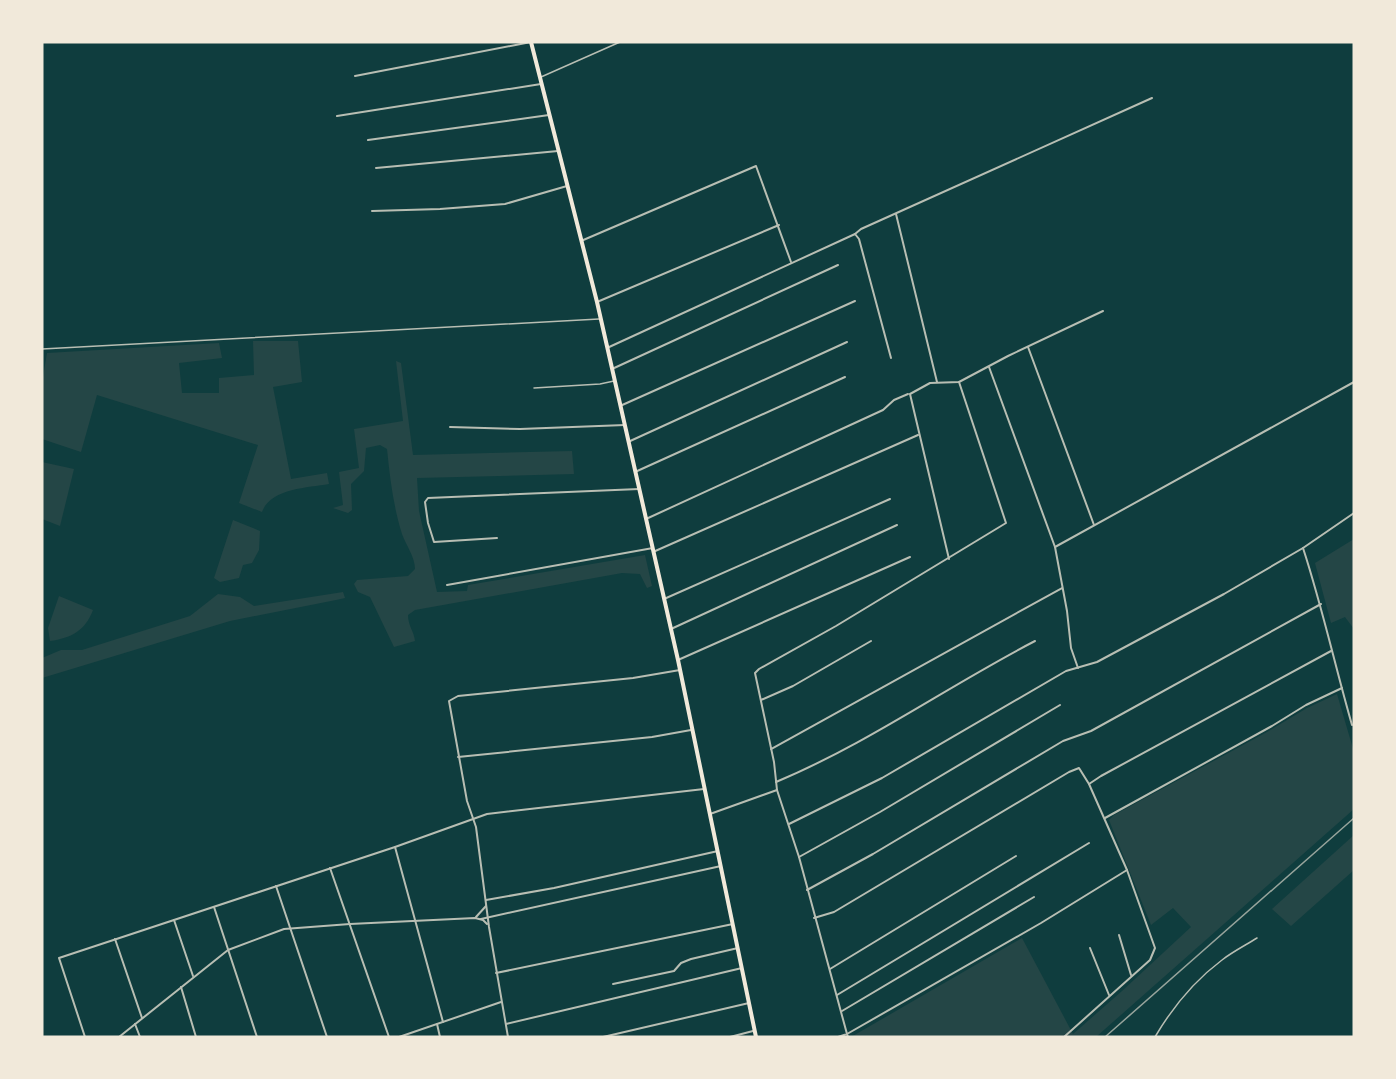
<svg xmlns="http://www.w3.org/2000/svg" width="1396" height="1079" font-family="'PT Sans Narrow',sans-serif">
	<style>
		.green { fill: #244646 }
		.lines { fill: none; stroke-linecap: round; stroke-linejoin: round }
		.service { stroke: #b8beb3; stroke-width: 1.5 }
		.minor { stroke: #b8beb3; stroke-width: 2 }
		.secondary { stroke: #f1e9da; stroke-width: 4 }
		.rail { stroke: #97a49c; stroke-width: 1.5 }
	</style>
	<rect width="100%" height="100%" fill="#0f3d3e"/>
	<g class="green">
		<path d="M253 341H298L302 382 273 387 291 479 327 473 329 484C307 488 271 488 262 512L239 503 258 445 97 395 81 452 42 439V383L47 353 219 343 222 358 179 363 182 393H219V378L254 375Z"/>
		<path d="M396 361 401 363 413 455 572 451 574 474 417 478 419 511 437 592 467 591 468 585 645 555 652 586 647 588 640 574 622 573 415 610 408 615C408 626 414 631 415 641L394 647 370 597 358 592 354 584 357 580 408 576 415 569C415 557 406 545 402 534 393 505 390 478 387 449L380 445 366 448 364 471 351 484 352 510 348 513 333 508 343 505 339 472 359 468 354 429 403 421Z"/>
		<path d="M42 462 74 469 60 526 42 519Z"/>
		<path d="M233 520 260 531 259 550 252 563 243 565 239 578 220 582 214 578Z"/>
		<path d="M1354 539V629L1345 617 1331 623 1315 563Z"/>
		<path d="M343 592 345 598 336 600 230 621 42 678V658L61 650H82L190 616 218 594 240 597 254 606Z"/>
		<path d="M59 596 93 610C85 631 71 638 50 641L48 628Z"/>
		<path d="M1337 694 1354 752V809L1096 1037H851L1022 938 1073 1034 1122 991 1191 927 1173 908 1151 925 1109 820 1114 815 1267 732 1307 708Z"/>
		<path d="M1354 835V870L1291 926 1272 909Z"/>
	</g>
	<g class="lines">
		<g class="service">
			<path d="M541 77 620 42"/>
			<path d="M42 349 599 319"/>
			<path d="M534 388 600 384 614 381"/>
			<path d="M1155 1037C1172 1008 1194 981 1222 960 1232 952 1246 945 1257 938"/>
		</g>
		<g class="minor">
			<path d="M355 76 531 42"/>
			<path d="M337 116 541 84"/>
			<path d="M368 140 549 115"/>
			<path d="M376 168 558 151"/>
			<path d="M372 211 440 209 505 204 567 186"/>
			<path d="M896 214 937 382"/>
			<path d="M855 234 861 229 1152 98"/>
			<path d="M581 241 756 166 791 262"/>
			<path d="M597 302 779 225"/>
			<path d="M1028 347 1094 525"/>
			<path d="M607 348 855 234 859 239 891 358"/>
			<path d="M989 367 1055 547 1067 611 1071 648 1078 668"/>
			<path d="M612 369 838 265"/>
			<path d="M620 406 855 301"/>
			<path d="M450 427 520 429 625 425"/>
			<path d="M628 442 847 342"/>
			<path d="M635 472 845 377"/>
			<path d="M646 519 883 410 894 400 908 394"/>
			<path d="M497 538 434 542 428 523 425 502 428 498 639 489"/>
			<path d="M1055 547 1354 382"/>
			<path d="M1303 548C1322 606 1335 666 1352 725"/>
			<path d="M653 552 918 435"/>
			<path d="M949 559 910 394 930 383 959 382 1008 356 1103 311"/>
			<path d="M447 585 653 548"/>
			<path d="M664 599 890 499"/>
			<path d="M671 629 897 525"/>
			<path d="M678 660 910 557"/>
			<path d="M761 700 793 686 871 641"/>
			<path d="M771 749 1062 588"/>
			<path d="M458 757 652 737 691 730"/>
			<path d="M776 782C867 744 948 686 1035 641"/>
			<path d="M1089 784 1101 776 1331 651"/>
			<path d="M710 814 777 790"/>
			<path d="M1105 818 1272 726 1306 705 1342 688"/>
			<path d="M789 824 882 778 1066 671 1097 662 1224 594 1303 548 1354 513"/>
			<path d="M395 847 443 1022"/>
			<path d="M799 857 880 812 1060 705"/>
			<path d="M330 868 389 1037"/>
			<path d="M276 886 327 1037"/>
			<path d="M807 890 873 854 1063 741 1091 731 1321 604"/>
			<path d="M486 900 554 888 718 851"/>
			<path d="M214 907 257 1037"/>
			<path d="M476 917 486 906"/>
			<path d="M814 918 834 912 1069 772 1079 768 1089 784 1127 870 1155 948 1150 960 1064 1037"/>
			<path d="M481 919 721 866"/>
			<path d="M174 920 193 976"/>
			<path d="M1119 935 1131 975"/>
			<path d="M115 939 142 1018"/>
			<path d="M1090 948 1109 995"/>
			<path d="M830 969 1016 856"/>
			<path d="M496 973 733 924"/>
			<path d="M613 984 674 971 681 963 691 959 738 948"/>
			<path d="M181 987 196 1037"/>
			<path d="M837 995 1089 843"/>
			<path d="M842 1011 1034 897"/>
			<path d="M135 1024 140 1037"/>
			<path d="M437 1024 440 1037"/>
			<path d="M506 1024 742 968"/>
			<path d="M85 1037 59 958 395 847 487 814 704 789"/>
			<path d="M119 1037 228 950 284 929 350 924 475 918 483 920 487 924"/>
			<path d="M399 1037 501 1002"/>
			<path d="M508 1037 489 927 476 827 467 801 449 701 458 696 633 678 680 670"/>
			<path d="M603 1037 749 1003"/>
			<path d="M730 1037 753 1031"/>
			<path d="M838 1037 847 1034 799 857 777 790 774 762 755 673 759 669 836 626 1006 523 959 382"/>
			<path d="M848 1037 847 1034 1041 923 1127 870"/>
		</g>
		<path class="secondary" d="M531 42 597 302 678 660 756 1037"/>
		<path class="rail" d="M1105 1037 1354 818"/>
	</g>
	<rect width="1396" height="1079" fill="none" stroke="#f1e9da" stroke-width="87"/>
</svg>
